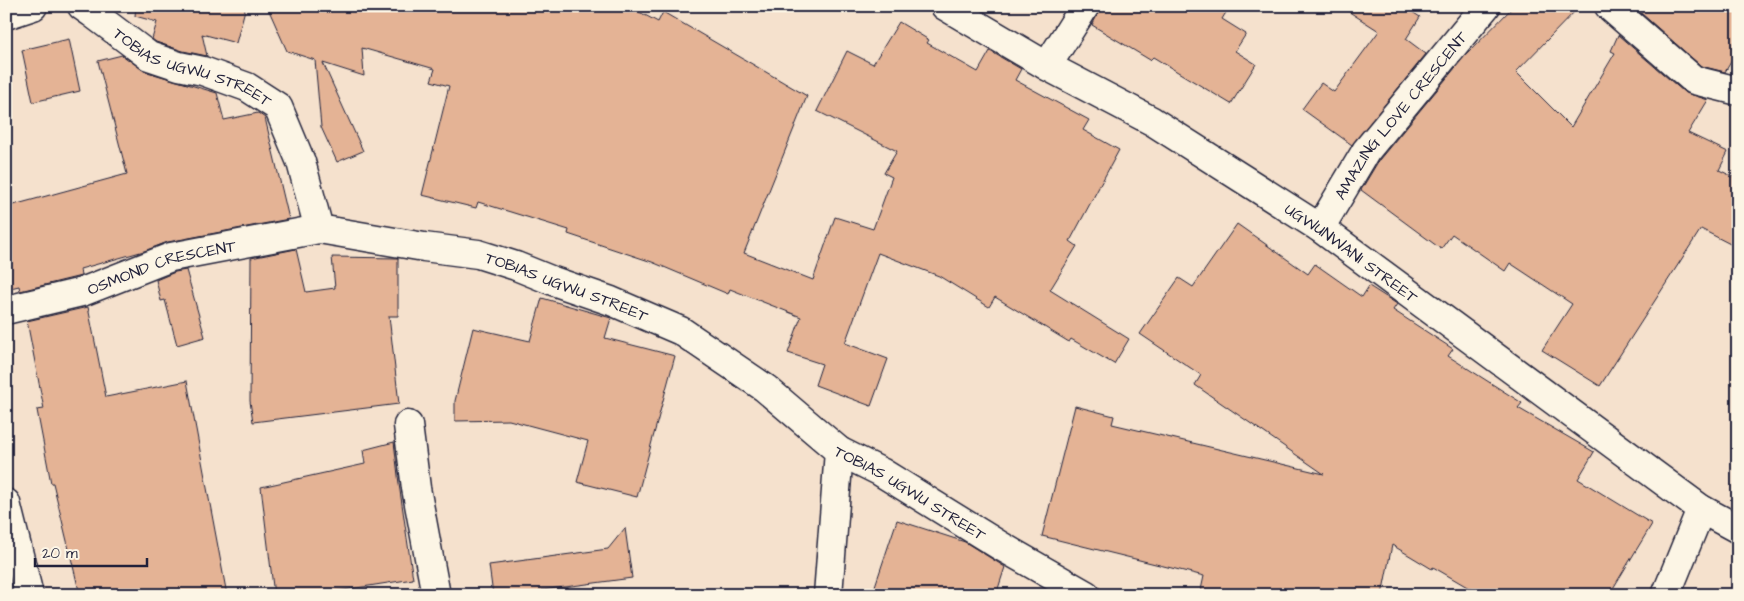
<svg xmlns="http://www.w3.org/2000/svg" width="1744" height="601" font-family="'Architects Daughter',sans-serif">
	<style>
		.building { fill: #e4b395; stroke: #22223b }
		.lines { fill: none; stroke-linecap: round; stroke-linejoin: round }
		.minor-casing { stroke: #22223b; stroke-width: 31 }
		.tertiary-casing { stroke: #22223b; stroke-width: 31 }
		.minor { stroke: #fcf5e5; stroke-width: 28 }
		.tertiary { stroke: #fcf5e5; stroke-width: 28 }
		.labels { text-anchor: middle; stroke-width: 4; stroke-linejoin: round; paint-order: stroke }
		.street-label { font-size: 16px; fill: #22223b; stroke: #fcf5e5 }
	</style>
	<rect width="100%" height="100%" fill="#f5e1cd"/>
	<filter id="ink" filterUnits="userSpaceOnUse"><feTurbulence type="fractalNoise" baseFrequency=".02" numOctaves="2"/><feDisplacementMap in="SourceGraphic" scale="10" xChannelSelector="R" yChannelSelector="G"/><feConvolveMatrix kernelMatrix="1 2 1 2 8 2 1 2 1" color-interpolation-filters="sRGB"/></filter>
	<g filter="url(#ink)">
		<g class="building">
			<path d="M136 6H246L236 43 202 34 207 56 183 51 156 42 152 39 157 22 135 16Z"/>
			<path d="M267 6H628L658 22 663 12 807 96 744 253 813 280 835 217 873 229 892 177 884 173 897 151 817 111 847 51 873 64 899 22 929 40 927 43 978 72 990 51 1021 69 1015 80 1089 120 1083 130 1119 150 1070 241 1077 246 1050 290 1129 339 1114 364 1071 339 1069 342 995 297 989 307 939 276 878 253 845 343 888 359 871 406 815 385 822 364 788 353 801 317 730 289 728 294 652 262 568 234 569 230 478 202 476 208 422 195 449 86 431 81 435 69 362 48 364 76 323 63 363 151 337 162 321 127 315 60 287 51Z"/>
			<path d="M1101 6H1230L1222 19 1246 34 1235 51 1256 64 1231 104 1153 57 1150 60 1092 25 1098 14Z"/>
			<path d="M1340 6H1403L1420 17 1406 39 1426 54 1352 145 1302 109 1321 83 1334 92 1379 31Z"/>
			<path d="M1514 6H1580L1516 72 1571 127 1615 53 1611 51 1618 35 1684 92 1708 100 1688 133 1728 152 1719 170 1738 179V248L1701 229 1600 386 1542 350 1572 304 1510 263 1505 271 1452 234 1441 249 1361 190 1379 160 1465 56Z"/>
			<path d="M1633 6H1738V50L1725 72 1701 66Z"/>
			<path d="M69 39 80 91 33 102 22 50Z"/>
			<path d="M122 55 144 71 217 93 224 120 258 113 265 118 289 219 168 242 144 251 80 269 81 276 77 277 20 291 19 286 6 289V207L127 174 98 61Z"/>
			<path d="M1237 224 1308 274 1315 264 1362 297 1369 286 1397 304 1393 310 1453 349 1448 356 1522 403 1518 408 1594 452 1578 479 1652 524 1609 595H1481L1433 567 1432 569 1392 545 1382 595H1222L1201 590 1204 576 1042 536 1075 406 1114 416 1112 424 1324 474 1195 385 1201 375 1140 334 1179 278 1193 287Z"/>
			<path d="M296 249 306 292 335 288 332 257 398 258V316H389L399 404 253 422 250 401 251 258Z"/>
			<path d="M186 270 205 337 177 345 165 300 161 301 156 280 175 272Z"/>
			<path d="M542 298 611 318 605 338 675 356 637 497 577 482 588 441 509 420 455 421V401L473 328 530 341Z"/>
			<path d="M88 307 106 397 187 381 227 595H80L53 483H51L37 410 44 409 27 321Z"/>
			<path d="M394 442 399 484 413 579 312 595H274L261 487 365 464 363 450Z"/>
			<path d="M897 520 965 542 1005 567 996 595H872Z"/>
			<path d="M625 528 632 578 542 590 543 595H493L489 565 608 549Z"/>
		</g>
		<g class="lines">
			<defs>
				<g id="minor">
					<path id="s1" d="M82 6 92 13 149 56 179 66 203 71 247 87 278 107 301 162 319 229 424 247 478 254 516 266 553 281 611 301 681 331 765 388 839 451 881 472 999 545 1086 595"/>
					<path id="s2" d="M945 6 1047 66 1152 121 1320 228 1701 509 1738 529"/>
					<path d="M1609 6 1694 80 1738 91"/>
					<path d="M1047 66 1085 6"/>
					<path id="s3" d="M1320 228 1366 151 1486 6"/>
					<path id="s4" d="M6 310 82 292 171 257 319 229"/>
					<path d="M408 425 416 488 436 595"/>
					<path d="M6 503 29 595"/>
					<path d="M828 595 839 451"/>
					<path d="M1666 595 1701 509"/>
				</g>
				<path id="tertiary" d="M6 15 33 6"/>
			</defs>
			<use href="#minor" class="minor-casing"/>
			<use href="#tertiary" class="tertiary-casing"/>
			<use href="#minor" class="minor"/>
			<use href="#tertiary" class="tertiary"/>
		</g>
	</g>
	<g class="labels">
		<g class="street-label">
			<text dy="6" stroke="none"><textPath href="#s1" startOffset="128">TOBIAS UGWU STREET</textPath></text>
			<text dy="6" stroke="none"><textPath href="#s3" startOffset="139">AMAZING LOVE CRESCENT</textPath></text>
			<text dy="6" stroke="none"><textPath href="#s2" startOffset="476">UGWUNWANI STREET</textPath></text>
			<text dy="6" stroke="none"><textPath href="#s4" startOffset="162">OSMOND CRESCENT</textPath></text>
			<text dy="6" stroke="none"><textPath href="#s1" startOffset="608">TOBIAS UGWU STREET</textPath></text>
			<text dy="6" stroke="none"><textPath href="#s1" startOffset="1012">TOBIAS UGWU STREET</textPath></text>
		</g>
	</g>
	<rect width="1744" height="601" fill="none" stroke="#fcf5e5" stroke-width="25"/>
	<rect x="12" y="12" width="1719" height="576" fill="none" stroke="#22223b" stroke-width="2" filter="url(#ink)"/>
	<path d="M35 558v8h112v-8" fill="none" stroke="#22223b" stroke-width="2.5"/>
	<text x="42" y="558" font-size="15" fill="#22223b" stroke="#fcf5e5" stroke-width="4" paint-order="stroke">20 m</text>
</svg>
